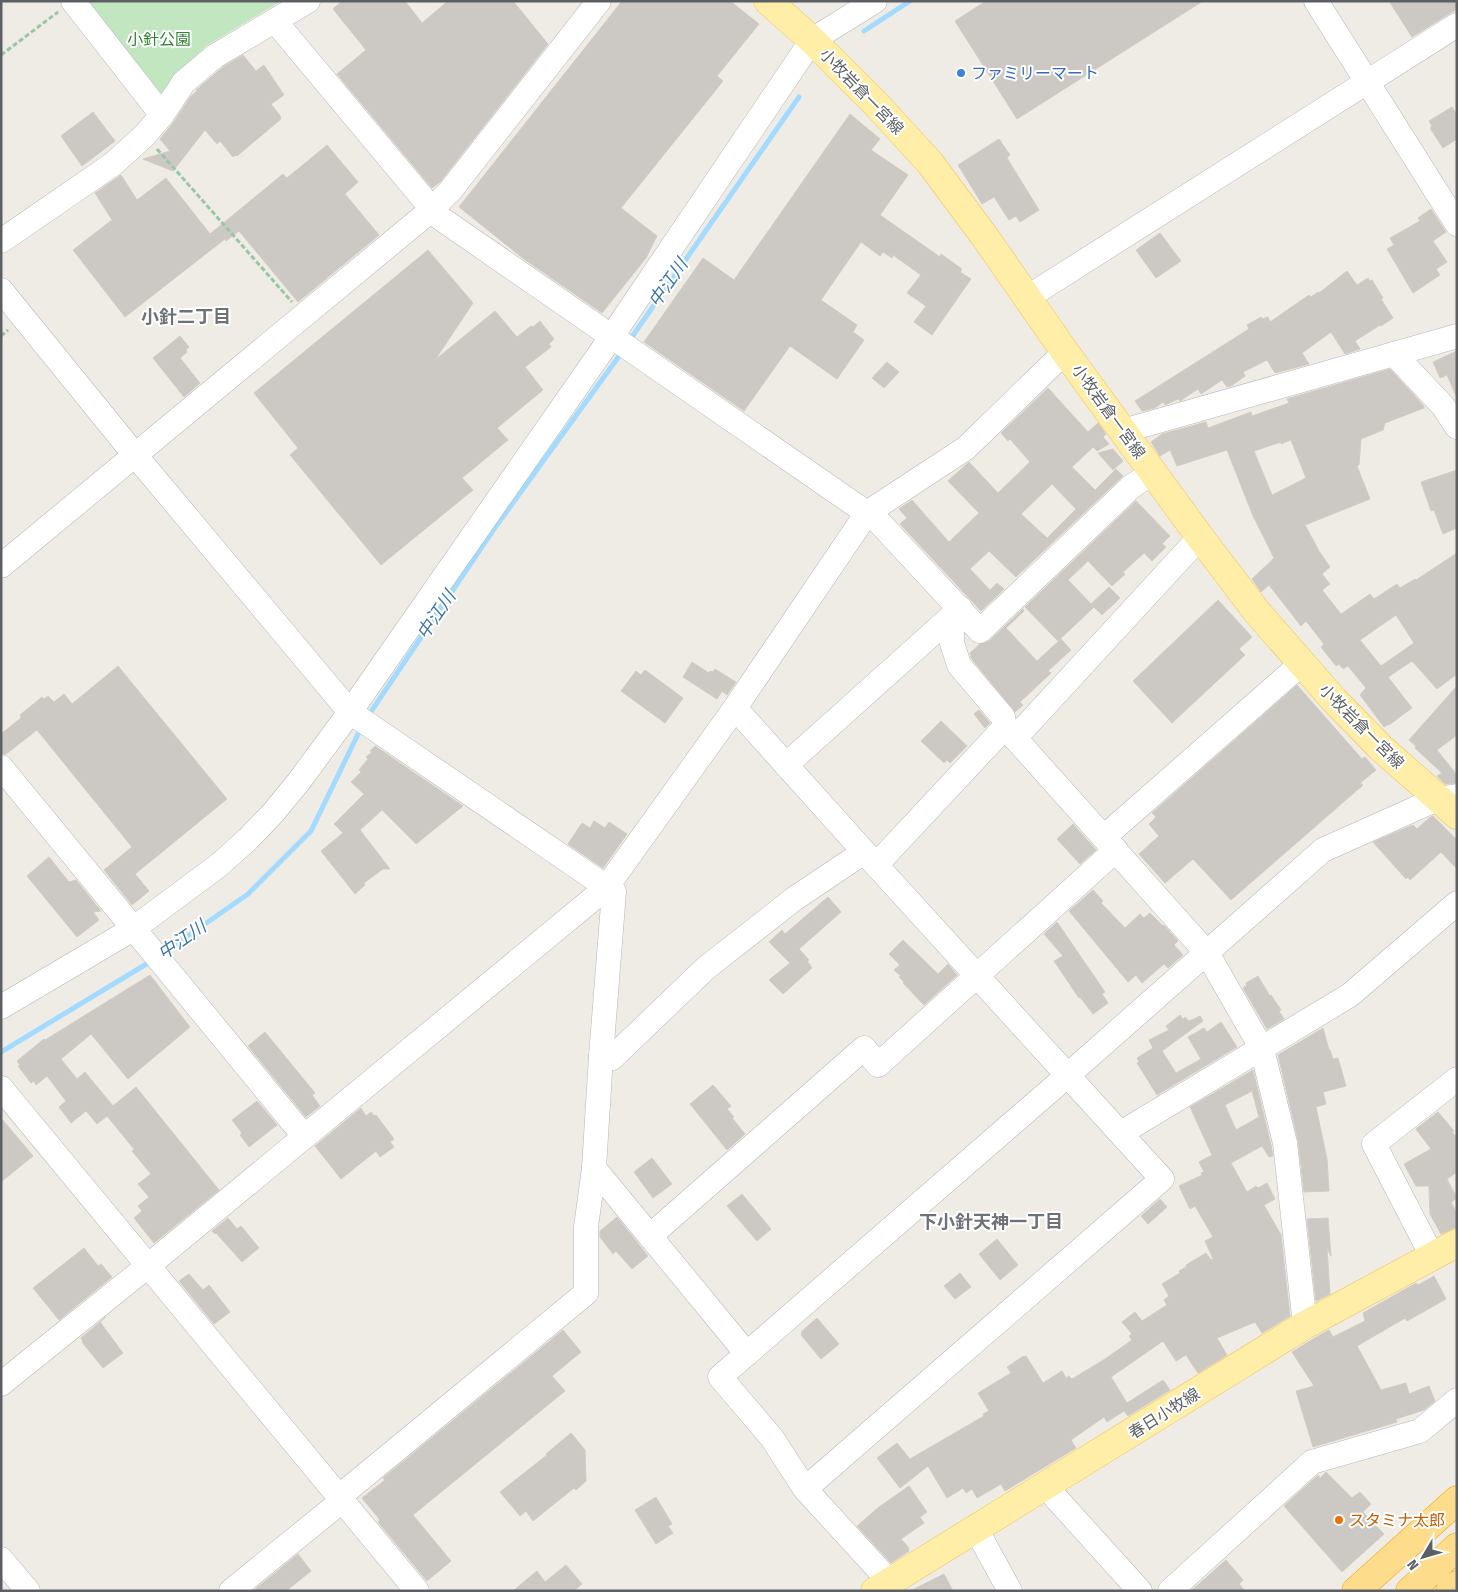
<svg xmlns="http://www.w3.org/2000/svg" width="1458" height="1592" font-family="'Fira Sans Condensed','Noto Sans JP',sans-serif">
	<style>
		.green { fill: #c2e6c0 }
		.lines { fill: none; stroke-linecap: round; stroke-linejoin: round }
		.stream { stroke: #a3daff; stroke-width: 5 }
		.building { fill: #ccc8c3; stroke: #d3cdc2; fill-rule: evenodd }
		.minor-casing { stroke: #b4b7bb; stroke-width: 25 }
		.major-casing { stroke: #f1c15a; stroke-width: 29 }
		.highway-casing { stroke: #f29d00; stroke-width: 29 }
		.path { stroke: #99c7a4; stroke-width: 3; stroke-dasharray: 5 2.5; stroke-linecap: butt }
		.minor { stroke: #fff; stroke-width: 24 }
		.major { stroke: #ffeea8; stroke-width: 28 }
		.highway { stroke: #fddc8c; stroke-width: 28 }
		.shop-dot { fill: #3f7fe0; stroke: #fff; stroke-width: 2 }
		.food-dot { fill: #e8710a; stroke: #fff; stroke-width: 2 }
		.labels { text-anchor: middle; stroke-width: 4; stroke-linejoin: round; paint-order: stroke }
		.park-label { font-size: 16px; fill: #348335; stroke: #fff }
		.shop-label { font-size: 16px; fill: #366cbe; stroke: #fff; text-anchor: start }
		.street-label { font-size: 16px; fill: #5c6064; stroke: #fff }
		.food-label { font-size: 16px; fill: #c56008; stroke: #fff; text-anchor: start }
		.water-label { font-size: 18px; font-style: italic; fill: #3d75a8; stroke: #fff }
		.neighbourhood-label { font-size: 18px; font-weight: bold; fill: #6d7276; stroke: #fff }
	</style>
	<rect width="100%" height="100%" fill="#eeece4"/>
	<path class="green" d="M83 1H281L206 46 161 93 148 90Z"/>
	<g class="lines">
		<g class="stream">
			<path d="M864 31 910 1"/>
			<path d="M629 341 799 97"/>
			<path d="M368 716 494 529 622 352"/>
			<path d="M162 954 248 894 311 831 361 728"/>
			<path d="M1 1052 153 960"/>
		</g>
	</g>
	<g class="building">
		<path d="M342 1H405L422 23 448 1H513L548 44 440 182 432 188 337 74 366 50 333 9Z"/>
		<path d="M622 1H730L759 24 717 76 723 81 621 208 657 236 646 258 602 313 524 259 459 207Z"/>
		<path d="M986 1H1203L1017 119 955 21Z"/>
		<path d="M1389 1H1457V9L1412 37Z"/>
		<path d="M243 55 256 71 264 65 284 95 271 104 281 117 280 118 281 119 237 156 236 155 233 157 220 141 217 144 205 130 173 171 143 159 170 151 160 139 173 123 191 96 197 91 196 90 223 67Z"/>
		<path d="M1452 107 1457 115V139L1443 148 1430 128 1432 126 1429 121Z"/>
		<path d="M93 112 115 141 82 166 61 136Z"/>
		<path d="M850 114 880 139 871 150 908 175 880 215 940 257 941 254 962 269 960 272 971 279 932 335 914 322 926 306 907 293 921 275 893 255 892 258 883 252 880 256 861 242 821 300 857 325 853 332 864 340 837 379 790 346 744 411 644 342 703 258 734 280Z"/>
		<path d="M999 139 1010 155 1007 158 1039 210 1020 222 1016 216 1009 220 994 197 982 204 958 165Z"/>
		<path d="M327 145 358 182 345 194 379 235 298 302 239 231 226 241 225 239 125 317 73 250 112 220 95 193 121 175 137 200 166 178 210 234 283 174 287 178Z"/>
		<path d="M1431 209 1446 232 1433 241 1447 262 1436 269 1440 275 1413 293 1387 249 1394 245 1390 238 1420 221 1418 218Z"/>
		<path d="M1160 233 1181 261 1156 278 1136 250Z"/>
		<path d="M428 250 473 303 435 360 495 311 517 337 531 326 533 327 540 321 554 339 549 344 551 347 525 367 543 390 497 428 508 440 462 478 473 490 381 565 290 455 298 448 254 393Z"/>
		<path d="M1347 271 1357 285 1368 278 1370 281 1372 280 1383 298 1381 299 1393 318 1381 326 1380 325 1355 341 1360 349 1345 354 1331 332 1302 353 1309 364 1275 373 1267 360 1243 372 1245 376 1231 386 1227 387 1222 380 1201 394 1198 389 1180 401 1178 399 1165 405 1163 402 1155 408 1142 411 1135 401 1249 329 1247 325 1261 317 1262 319 1268 317 1270 322 1309 295 1311 297 1318 292 1319 293Z"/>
		<path d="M180 336 189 347 186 350 187 352 180 358 200 383 184 397 153 358Z"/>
		<path d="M1457 351V398L1447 375 1440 378 1433 362Z"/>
		<path d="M887 362 899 372 884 388 872 378Z"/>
		<path d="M1390 369 1424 406V408L1385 423 1383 430 1361 439 1359 465 1357 466 1370 499 1305 525 1319 551 1330 567 1322 574 1330 584 1322 590 1341 614 1370 594 1374 599 1397 584 1400 588 1415 579 1416 580 1457 553V674L1437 689 1412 661 1388 677 1412 708 1389 725V724L1384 727 1360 695 1366 688 1348 666 1343 669 1339 664 1336 666 1321 647 1324 644 1306 621 1301 626 1269 585 1261 592 1252 579 1274 558 1253 516 1227 450 1177 466 1170 450 1160 456 1151 442 1162 434 1206 422 1208 428 1251 412 1252 416 1289 403 1287 399 1290 398ZM1291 440 1306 478 1272 495 1254 451 1281 442V444ZM1396 615 1414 643 1381 666 1360 640Z"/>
		<path d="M1048 388 1088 432 1098 423 1106 434 1103 437 1109 444 1097 451 1093 447 1072 467 1095 490 1116 469 1123 476 1016 577 989 551 970 569 990 590 997 583 1004 589 981 611 900 524 907 518 899 509 912 500 949 542 979 513 948 481 969 462 998 493 1030 462 1010 439 1008 441 1001 433ZM1052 484 1076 509 1047 538 1021 514Z"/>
		<path d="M1113 449 1123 461 1113 470 1098 453Z"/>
		<path d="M1457 470V528L1443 534 1434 510 1431 511 1421 482Z"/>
		<path d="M1136 501 1170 536 1162 544 1166 547 1152 561 1144 553 1123 572 1125 574 1112 586 1088 561 1068 580 1094 607 1058 641 1025 607Z"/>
		<path d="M1109 587 1120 598 1102 615 1091 604Z"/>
		<path d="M1218 600 1252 637 1239 649 1245 655 1172 723 1133 681Z"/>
		<path d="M1023 609 1024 611 1006 628 1037 661 1061 639 1071 650 1048 671 1051 673 1020 702 1023 705 1015 712 971 658 970 653 980 644 989 641Z"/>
		<path d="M692 662 709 673 710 671 713 672 715 669 736 682 727 695 722 691 717 699 683 677Z"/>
		<path d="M118 666 227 799 135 874 149 891 132 905 104 870 132 847 37 730 6 754H1V734L21 718 20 715 42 697 44 699 48 696 54 702 64 694 72 704Z"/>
		<path d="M645 670 683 698 665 723 621 691 636 671 641 675Z"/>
		<path d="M1297 685 1362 759 1365 757 1376 770 1360 783 1363 785 1231 900 1193 859 1165 883 1139 854 1159 836 1149 824 1156 817 1152 813Z"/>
		<path d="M1457 686V735L1437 750 1457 775V783L1445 784 1437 776 1442 773 1415 748 1416 746 1409 740Z"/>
		<path d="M979 710 990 723 985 728 974 714Z"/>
		<path d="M941 721 967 746 950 763 947 760 944 763 921 741Z"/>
		<path d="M375 746 463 806 416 844 382 810 360 830 390 869H383L364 883 365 885 355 894 321 851 343 833 334 824 364 794 351 782 361 772 359 770 368 759 366 757 372 752 370 751Z"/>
		<path d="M1433 816 1457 840V869L1441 852 1410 880 1408 877 1406 879 1373 842 1413 825 1417 829 1429 818Z"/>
		<path d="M594 821 605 828 609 822 627 834 603 868 568 844 582 823 590 828Z"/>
		<path d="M1073 824 1096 850 1080 864 1057 839Z"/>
		<path d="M49 857 69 882 76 880 101 911 93 912 99 920 77 937 27 876Z"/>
		<path d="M1093 890 1103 901 1101 903 1125 928 1140 914 1144 918 1150 913 1163 926 1164 925 1178 941 1174 945 1183 955 1168 968 1164 964 1142 983 1136 975 1128 982 1069 911Z"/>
		<path d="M828 897 841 912 799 949 809 960 807 961 812 968 783 994 769 980 790 963 769 942 782 930 785 934Z"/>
		<path d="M1057 922 1105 992 1102 994 1108 1003 1093 1014 1080 997 1079 998 1054 961 1063 956 1044 934Z"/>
		<path d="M903 940 938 974 948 964 957 975 924 1005 903 983 904 982 899 977 901 976 894 970 900 965 889 954Z"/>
		<path d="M150 975 190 1027 128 1079 91 1034 61 1059 77 1079 85 1072 113 1106 136 1087 219 1190 154 1243 134 1218 142 1211 138 1206 149 1197 138 1184 151 1174 132 1151 134 1149 107 1116 97 1124 86 1111 71 1123 59 1107 66 1101 47 1076 36 1085 34 1081 31 1083 18 1066 20 1065 17 1061 44 1039 45 1040Z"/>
		<path d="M1258 976 1270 996 1271 995 1281 1010 1279 1011 1284 1019 1267 1029 1243 988 1247 985 1246 983Z"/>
		<path d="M1180 1015 1183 1019 1185 1017 1189 1021 1200 1016 1203 1021 1162 1051 1176 1073 1201 1059 1188 1037 1204 1028 1207 1032 1221 1022 1237 1047 1157 1095 1137 1063 1139 1062 1137 1058 1153 1048 1149 1040 1169 1030 1166 1026Z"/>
		<path d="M1323 1028 1329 1050H1330L1333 1059 1338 1058 1346 1086 1323 1092 1326 1104 1316 1107 1327 1159 1329 1191 1304 1192 1298 1140 1278 1055Z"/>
		<path d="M265 1032 315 1093 312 1095 320 1106 306 1117 248 1046Z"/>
		<path d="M1253 1070 1271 1145 1273 1156 1269 1157 1262 1146 1231 1163 1247 1192 1256 1186 1258 1188 1267 1183 1275 1199 1264 1205 1281 1235 1290 1316 1262 1333 1255 1322 1217 1338 1227 1355 1198 1373 1186 1355 1176 1361 1163 1341 1111 1377 1127 1403 1163 1380 1170 1390 1128 1416 1124 1411 1107 1422 1104 1417 1071 1440 1076 1448 1005 1491 1001 1484 977 1498 972 1489 966 1493 963 1488 947 1498 928 1466 900 1488 877 1458 897 1443 910 1459 984 1416 983 1414 989 1411 978 1393 1011 1373 1007 1367 1022 1357 1026 1356 1043 1383 1062 1371 1066 1378 1069 1376 1072 1379 1105 1359 1132 1340 1129 1336 1132 1334 1122 1322 1135 1312 1142 1321 1167 1305 1164 1300 1169 1296 1162 1284 1180 1273 1179 1271 1186 1267V1265L1206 1253 1211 1260 1213 1259 1205 1241 1213 1237 1195 1206 1190 1209 1179 1186 1202 1175 1201 1173 1204 1172 1199 1162 1212 1155 1190 1107ZM1252 1091 1259 1117 1236 1130 1225 1105Z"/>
		<path d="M713 1085 731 1106 727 1109 734 1117 732 1118 745 1134 727 1150 690 1104Z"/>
		<path d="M257 1101 277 1125 249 1147 240 1135 242 1133 232 1120Z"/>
		<path d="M361 1108 366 1116 371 1112 374 1116 376 1115 394 1139 390 1142 394 1147 380 1157 376 1151 341 1179 315 1146Z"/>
		<path d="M1438 1112 1454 1131 1452 1132 1457 1137V1172L1447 1179 1457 1198 1451 1202 1457 1214V1227L1441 1234 1430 1214 1429 1186H1416L1404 1164 1431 1149 1416 1129Z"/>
		<path d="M1 1118 33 1156 1 1182Z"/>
		<path d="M652 1158 672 1184 653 1198 634 1172Z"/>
		<path d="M742 1194 771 1229 757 1241 727 1206Z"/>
		<path d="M1160 1199 1167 1207 1148 1224 1141 1216Z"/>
		<path d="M617 1217 648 1256 632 1269 616 1251 613 1254 600 1237V1231Z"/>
		<path d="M228 1218 237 1229 241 1226 259 1248 242 1262 216 1233 215 1234 212 1231Z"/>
		<path d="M1328 1218 1331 1256 1327 1248 1330 1294 1316 1301 1307 1219Z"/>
		<path d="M997 1239 1018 1265 1000 1280 979 1254Z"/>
		<path d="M84 1248 98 1266 101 1264 112 1277 59 1320 33 1288Z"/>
		<path d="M960 1273 971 1287 955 1299 944 1286Z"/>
		<path d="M189 1274 203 1290 209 1285 230 1312 214 1324 179 1281Z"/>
		<path d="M1434 1276 1446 1299 1407 1321 1405 1318 1357 1346 1381 1390 1406 1383 1409 1394 1429 1386 1435 1401 1424 1410 1396 1419 1397 1422 1313 1447 1296 1391 1314 1386 1292 1352 1313 1339 1329 1330 1333 1337 1365 1321 1363 1313 1416 1283 1418 1285Z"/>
		<path d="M106 1317 100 1322 123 1353 103 1368 82 1342 83 1341 81 1338Z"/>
		<path d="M817 1318 839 1344 821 1359 801 1335 802 1333 801 1332Z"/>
		<path d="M563 1330 581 1352 552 1376 565 1391 413 1515 451 1561 427 1581 378 1522 380 1520 362 1498 385 1480 383 1478Z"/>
		<path d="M571 1433 585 1450 586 1481 576 1490 574 1488 533 1521 526 1511 520 1516 500 1492 547 1455 546 1454Z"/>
		<path d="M1326 1472 1352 1498 1360 1492 1371 1504 1363 1512 1384 1534 1342 1572 1284 1506 1318 1475 1320 1478Z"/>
		<path d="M909 1486 927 1512 920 1517 924 1523 901 1539 909 1548H908L909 1551 891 1563 857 1526 879 1507Z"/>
		<path d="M656 1497 672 1524 668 1526 673 1533 656 1544 635 1510Z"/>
		<path d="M298 1554 311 1571 286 1591H253Z"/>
		<path d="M1226 1560 1243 1580 1239 1584 1245 1591H1191Z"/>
		<path d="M566 1565 582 1584 574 1591H513L537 1571 545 1582Z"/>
		<path d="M944 1574 953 1591H910Z"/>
	</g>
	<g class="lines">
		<defs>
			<g id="minor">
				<path d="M73 1 162 115"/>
				<path d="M1316 1 1457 224"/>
				<path d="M275 21 432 209"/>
				<path d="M430 211 877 520 980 631 1131 487 1153 472"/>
				<path d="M1 241 113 164 145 135 162 115 184 82 215 56 308 1"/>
				<path d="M1 290 135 455 350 712 614 892 601 1056 594 1168 586 1227V1293L340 1496"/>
				<path d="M1028 297 1457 25"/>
				<path d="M1394 354 1443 406 1457 427"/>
				<path d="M1123 431 1457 336"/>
				<path d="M1 566 430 211 450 191 599 1"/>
				<path d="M960 608 952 616V643L959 665 1003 717 1005 727 1207 953 1262 1049 1285 1143 1305 1325"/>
				<path d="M735 708 876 865 1162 1179 805 1489"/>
				<path d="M1015 738 1200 537"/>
				<path d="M786 765 952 616"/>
				<path d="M1 767 304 1136"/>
				<path d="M1104 837 1301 664"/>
				<path d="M876 865 1005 727"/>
				<path d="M1 1007 133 929 219 865 248 839 273 813 300 780 350 712 612 336 812 40 875 1"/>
				<path d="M601 1056 612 1058 706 968 794 899 864 852"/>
				<path d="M1 1088 417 1591"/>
				<path d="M1121 1133 1350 995 1457 903"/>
				<path d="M594 1168 747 1354"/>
				<path d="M650 1236 864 1048 878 1065 1116 850"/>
				<path d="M1432 1256 1374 1144 1457 1079"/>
				<path d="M1 1384 149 1265 606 888 735 708 867 513 966 448 1065 352"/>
				<path d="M1045 1486 1140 1591"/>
				<path d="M976 1529 1010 1591"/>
				<path d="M1 1559 28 1591"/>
				<path d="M890 1582 805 1489 772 1438 720 1377 1068 1075 1323 850 1437 799 1457 796"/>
				<path d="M231 1591 343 1500"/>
				<path d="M1170 1591 1312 1462 1420 1431 1457 1400"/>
			</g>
			<g id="major">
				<path d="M768 1 812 40 876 104 930 163 985 237 1065 352 1200 537 1257 612 1334 700 1381 748 1457 815"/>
				<path d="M875 1591 1305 1325 1457 1243"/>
			</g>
			<g id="highway">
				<path d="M1356 1591 1457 1500"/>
				<path d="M1410 1591 1457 1547"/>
				<path d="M1450 1591 1457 1585"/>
			</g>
		</defs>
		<use href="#minor" class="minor-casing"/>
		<use href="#major" class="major-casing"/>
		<use href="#highway" class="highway-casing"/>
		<g class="path">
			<path d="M1 55 58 12"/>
			<path d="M157 149 292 302"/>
			<path d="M1 336 8 330"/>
		</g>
		<use href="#minor" class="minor"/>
		<use href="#major" class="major"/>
		<use href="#highway" class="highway"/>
	</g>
	<circle class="shop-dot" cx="961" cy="73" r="5"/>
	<circle class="food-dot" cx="1339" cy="1520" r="5"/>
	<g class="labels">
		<g class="park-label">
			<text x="159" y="45">小針公園</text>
		</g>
		<g class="shop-label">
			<text x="971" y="79">ファミリーマート</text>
		</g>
		<g class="street-label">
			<text transform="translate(862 91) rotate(46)" y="6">小牧岩倉一宮線</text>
			<text transform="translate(1109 411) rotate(54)" y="6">小牧岩倉一宮線</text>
			<text transform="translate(1362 726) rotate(45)" y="6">小牧岩倉一宮線</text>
			<text transform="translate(1164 1413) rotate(-32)" y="6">春日小牧線</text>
		</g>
		<g class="food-label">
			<text x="1349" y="1526">スタミナ太郎</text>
		</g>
		<g class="water-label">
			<text transform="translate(668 283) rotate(-55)" y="6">中江川</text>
			<text transform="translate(436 615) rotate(-56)" y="6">中江川</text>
			<text transform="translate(182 940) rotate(-35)" y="6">中江川</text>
		</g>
		<g class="neighbourhood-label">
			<text x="186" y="323">小針二丁目</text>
			<text x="991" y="1228">下小針天神一丁目</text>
		</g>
	</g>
	<rect width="1458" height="1592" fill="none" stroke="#5c6064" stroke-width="5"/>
	<g transform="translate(1423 1557) rotate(232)" stroke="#ffffff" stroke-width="4" paint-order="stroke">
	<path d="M0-4L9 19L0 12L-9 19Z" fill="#5c6064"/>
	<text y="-8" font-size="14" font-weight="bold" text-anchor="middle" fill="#5c6064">N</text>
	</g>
</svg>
